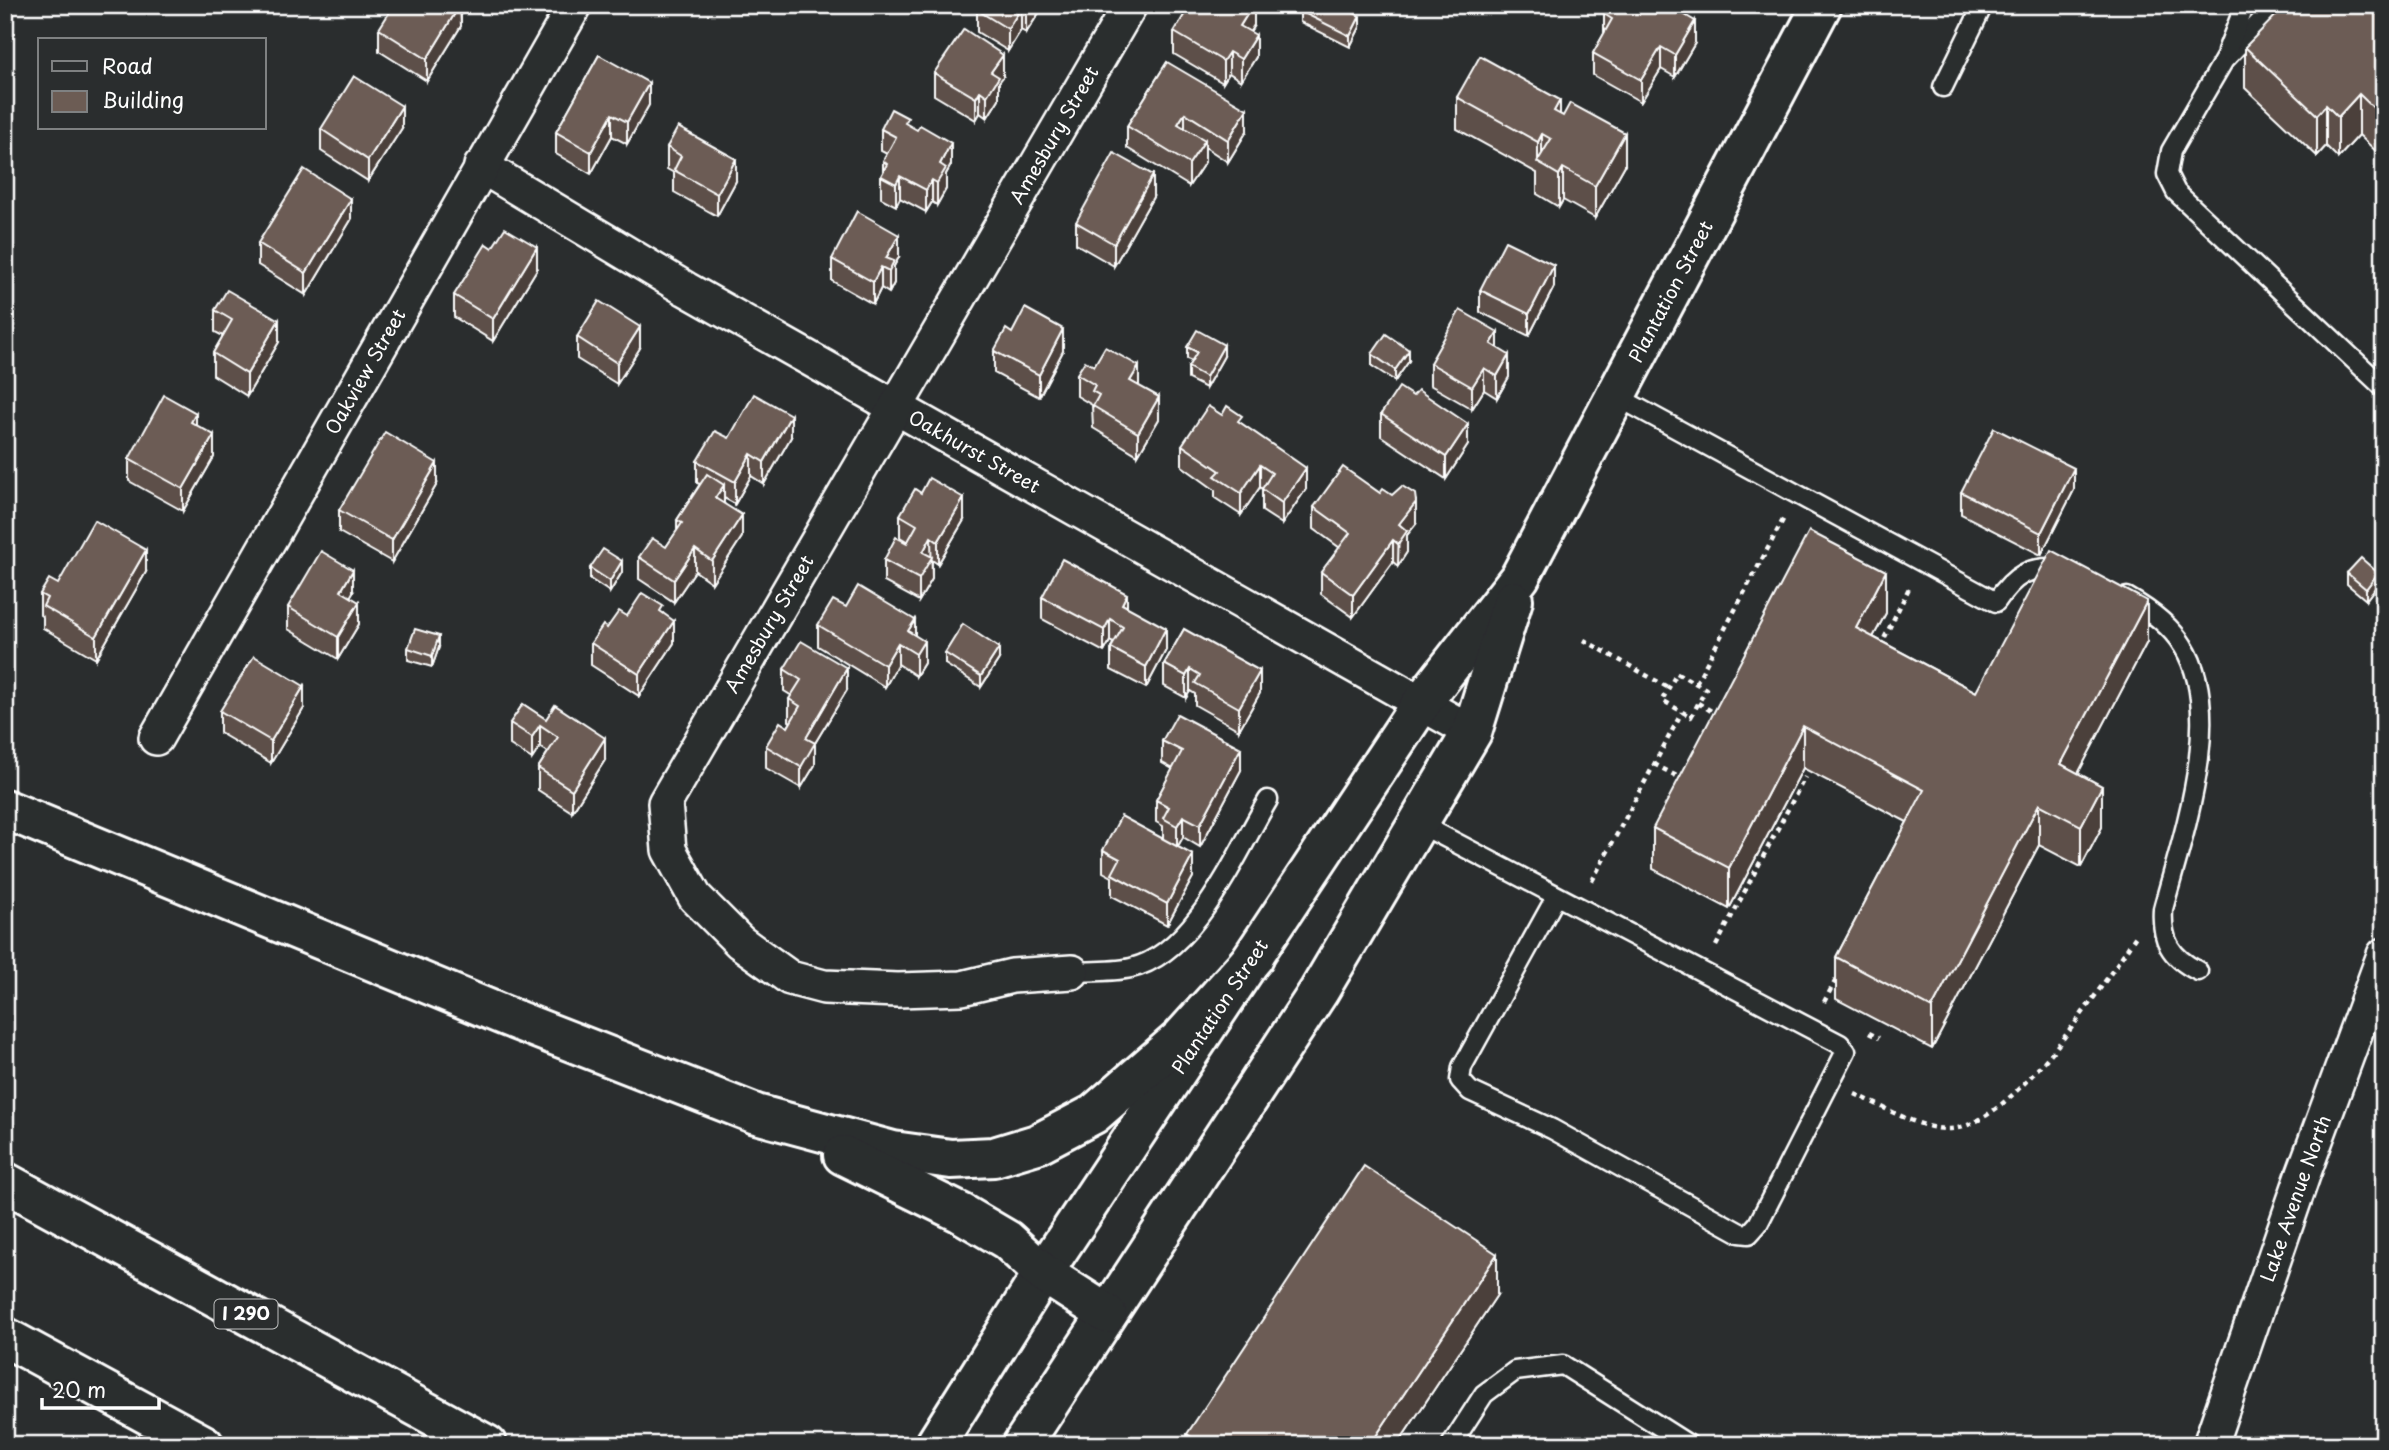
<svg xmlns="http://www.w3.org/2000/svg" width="2389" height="1450" font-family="'Playpen Sans',sans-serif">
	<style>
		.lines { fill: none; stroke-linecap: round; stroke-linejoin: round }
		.service-casing { stroke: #fff; stroke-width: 23 }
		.minor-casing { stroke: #fff; stroke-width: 38 }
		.secondary-casing { stroke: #fff; stroke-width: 44 }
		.motorway-casing { stroke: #fff; stroke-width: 44 }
		.path { stroke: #fff; stroke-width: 4.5; stroke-dasharray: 5 5; stroke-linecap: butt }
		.service { stroke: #2a2d2e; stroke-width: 18 }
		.minor { stroke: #2a2d2e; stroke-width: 33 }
		.secondary { stroke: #2a2d2e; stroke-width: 38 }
		.motorway { stroke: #2a2d2e; stroke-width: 38 }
		.wall { fill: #5d4f48; stroke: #fff; stroke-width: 2 }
		.shaded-wall { fill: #4c403b; stroke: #fff; stroke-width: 2 }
		.building { fill: #6c5c54; stroke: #fff; stroke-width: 2 }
		.labels { text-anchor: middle; stroke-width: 5; stroke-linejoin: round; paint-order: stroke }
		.shield { fill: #2a2d2e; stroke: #bfc0c0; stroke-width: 2 }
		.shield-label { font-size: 18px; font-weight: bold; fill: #fff }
		.street-label { font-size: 19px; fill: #fff; stroke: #2a2d2e }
	</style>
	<rect width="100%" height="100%" fill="#2a2d2e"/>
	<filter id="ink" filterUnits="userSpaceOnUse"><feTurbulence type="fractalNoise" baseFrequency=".0143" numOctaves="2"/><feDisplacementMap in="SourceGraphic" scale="14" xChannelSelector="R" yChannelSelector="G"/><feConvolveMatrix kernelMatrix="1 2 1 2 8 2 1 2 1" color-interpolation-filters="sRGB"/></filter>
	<g filter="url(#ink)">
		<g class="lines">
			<defs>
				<g id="service">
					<path d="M2276 5 2224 60 2171 151 2167 174 2176 192 2384 388"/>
					<path d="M2227 51 2245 5"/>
					<path d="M1943 87 1983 5"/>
					<path d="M1616 396 1996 602C2013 576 2030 564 2063 569"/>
					<path d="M2127 597C2148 609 2171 626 2183 646 2226 714 2182 838 2163 909 2161 940 2170 957 2198 971"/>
					<path d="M1418 823 1840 1044 1846 1051 1758 1224 1749 1234 1740 1233 1552 1129 1470 1091 1460 1080 1462 1067 1556 897"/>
					<path d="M1072 972C1091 971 1112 972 1131 968 1195 954 1237 852 1268 800"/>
					<path d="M1451 1445 1484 1394 1515 1371 1563 1365 1689 1445"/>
				</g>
				<g id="minor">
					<path id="s1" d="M481 166 686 289 1472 732"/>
					<path id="s2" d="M156 738 575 5"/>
					<path id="s3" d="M1072 972 1012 976 962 988 898 990 824 987 790 978 740 942 695 897 669 850 665 803 1130 5"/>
					<path id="s4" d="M2210 1445 2303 1175 2384 955"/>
				</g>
				<g id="secondary">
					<path id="s5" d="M935 1445 1043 1273 1422 702 1520 577 1822 5"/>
					<path d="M1022 1445 1319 991 1472 732 1513 600"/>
				</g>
				<g id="motorway">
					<path d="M5 809 503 1015 756 1114 893 1151 951 1159 994 1157 1037 1144 1094 1114 1181 1038 1254 957"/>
					<path d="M843 1155 961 1213 1007 1240 1043 1273 1107 1314"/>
					<path d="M5 1182 487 1445"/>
					<path d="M5 1337 204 1445"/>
				</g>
			</defs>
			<use href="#service" class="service-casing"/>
			<use href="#minor" class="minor-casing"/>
			<use href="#secondary" class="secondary-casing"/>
			<use href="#motorway" class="motorway-casing"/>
			<g class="path">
				<path d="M1584 640 1669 688"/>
				<path d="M1880 647 1910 586"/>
				<path d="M1677 673 1706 689 1691 717 1662 700Z"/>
				<path d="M1696 683 1784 518"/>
				<path d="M1698 703 1718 715"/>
				<path d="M1654 764 1684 780"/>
				<path d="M1592 881 1682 712"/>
				<path d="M1716 946 1805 777"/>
				<path d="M1824 1002 1838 976"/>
				<path d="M1869 1033 1879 1038"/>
				<path d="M1855 1094C1883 1106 1915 1127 1945 1129 2010 1133 2101 986 2136 936"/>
			</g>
			<use href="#service" class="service"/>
			<use href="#minor" class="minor"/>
			<use href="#secondary" class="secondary"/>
			<use href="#motorway" class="motorway"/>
		</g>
		<g class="wall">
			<path d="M461 5V26L427 81 379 51V29Z"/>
			<path d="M1044 5 1026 33 1021 30 1008 51 977 32V10Z"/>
			<path d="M1254 5V25L1250 32 1256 57 1241 81 1229 73 1223 83 1174 54V32Z"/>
			<path d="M2384 5V159L2359 135 2338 158 2326 146 2317 156 2245 88V47Z"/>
			<path d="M1300 11 1360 27 1350 47 1300 22Z"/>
			<path d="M1604 14 1695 43 1675 77 1661 69 1641 102 1593 75V53L1604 34Z"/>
			<path d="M599 55 649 105 627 144 612 136 591 174 556 154V132Z"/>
			<path d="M1167 62 1247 131 1228 162 1205 147V162L1189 186 1127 148V126Z"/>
			<path d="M934 73 1003 77 999 82V99L987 118 980 113 976 120 934 95Z"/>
			<path d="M1457 97 1560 114 1625 165 1595 218 1563 200 1559 207 1537 194V173L1457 129Z"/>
			<path d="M908 125 951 165 946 174V189L937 205 932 202 926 212 900 198 896 206 881 198V176L883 173V161L887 154 881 151V129Z"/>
			<path d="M402 128 368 181 321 151V129Z"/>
			<path d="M667 147 736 181 717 216 674 192V173L667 169Z"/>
			<path d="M1153 197 1114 266 1076 244V222Z"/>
			<path d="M351 220 306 295 258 265V243Z"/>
			<path d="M899 257 894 266V283L889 293 881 288 873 304 832 281V259Z"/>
			<path d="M537 269 493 341 454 317V295Z"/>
			<path d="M1554 287 1529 336 1480 312V290Z"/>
			<path d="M215 310 279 342 247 396 213 375V353L223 336 215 332Z"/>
			<path d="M1012 333 1063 351 1039 397 994 373V351Z"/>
			<path d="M577 337 640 348 617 384 577 359Z"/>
			<path d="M1187 347 1224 356 1206 388 1188 379V367L1192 361 1187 359Z"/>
			<path d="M1498 348 1509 377 1497 398 1484 390 1472 409 1430 385V363Z"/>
			<path d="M1372 354 1409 361 1395 381 1372 366Z"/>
			<path d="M1094 366 1139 386 1159 419 1138 455 1093 428 1092 405 1077 396V374Z"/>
			<path d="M1381 414 1468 445 1446 479 1381 436Z"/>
			<path d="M1222 415 1242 424 1306 489 1282 524 1262 511V489L1260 487 1241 515 1215 498V490L1182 466V445Z"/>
			<path d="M196 425 214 457 183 511 129 481V459Z"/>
			<path d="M791 437 764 484 751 476 735 504 724 498V503L742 537 712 583 695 571 674 602 639 579V557L666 547 677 531V520L700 484 697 483V461L729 438Z"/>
			<path d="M437 484 392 562 339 532V510Z"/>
			<path d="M2074 490 2041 555 1961 514V492Z"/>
			<path d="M1314 507 1416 524 1407 535V552L1398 566 1393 562 1353 617 1321 594V572L1340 548 1314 529Z"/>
			<path d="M900 515 964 520 938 564 932 560V579L919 601 884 582V560L907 543 908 542 900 537Z"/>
			<path d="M590 568 622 572 610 592 590 579Z"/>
			<path d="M146 572 96 659 43 628V617L40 615V594L58 584Z"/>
			<path d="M2347 573 2378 584 2366 600 2347 584Z"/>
			<path d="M353 592 350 596 359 624 338 659 288 629V607Z"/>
			<path d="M1042 597 1127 607 1166 650 1146 688 1111 670V648L1113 643 1110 641 1104 652 1042 619Z"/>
			<path d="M846 607 915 635 924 663 916 676 898 664 885 687 818 646V625Z"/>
			<path d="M663 613 674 643 639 696 591 665V643L607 628 627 616Z"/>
			<path d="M1886 613 1873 637 1976 692 2147 642 2078 773 2102 827 2081 867 2039 845 1932 1049 1836 999V957L1907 822 1803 768 1729 909 1653 869V828Z"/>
			<path d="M1184 629 1260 693 1239 730 1195 705V694L1190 691 1186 698 1164 686V664Z"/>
			<path d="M439 647 432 667 408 660V648Z"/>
			<path d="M945 653 999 659 981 687 945 664Z"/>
			<path d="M784 669 847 690 815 743V765L801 788 766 768V746L788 727 791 722 789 721V699L792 696 784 691Z"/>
			<path d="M523 704 605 760 572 812 538 790V768L548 752 540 747 532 759 510 745V723Z"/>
			<path d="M304 708 271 763 220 733V711Z"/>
			<path d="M1162 741 1241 770 1200 847 1183 837 1177 847 1193 877 1167 925 1112 896V877L1103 872V850L1163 839V826L1156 822V800L1173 769 1162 763Z"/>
			<path d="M1497 1295 1397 1445H1187V1434Z"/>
		</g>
		<g class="shaded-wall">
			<path d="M460 5 461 26 427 81V59Z"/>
			<path d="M1030 5H1044L1026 33V12Z"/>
			<path d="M1253 5H1254V25L1240 48V26Z"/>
			<path d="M1021 8V30L1008 51V29Z"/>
			<path d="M1360 16V27L1350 47V36Z"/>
			<path d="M1695 21V43L1675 77V55Z"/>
			<path d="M1256 35V57L1241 81V59Z"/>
			<path d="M1661 47V69L1641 102V80Z"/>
			<path d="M1229 52V73L1223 83V61Z"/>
			<path d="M1003 55V77L999 82V99L987 118V96L991 72Z"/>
			<path d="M649 83V105L627 144V122Z"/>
			<path d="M980 91V113L976 120V98Z"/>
			<path d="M2359 94V135L2338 158V117Z"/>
			<path d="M1560 100V132L1554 111Z"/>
			<path d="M2326 105V146L2317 156V115Z"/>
			<path d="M402 106V128L368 181V160Z"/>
			<path d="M1247 109V131L1228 162V140Z"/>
			<path d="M1185 113V135L1178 124Z"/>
			<path d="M612 114V136L591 174V152Z"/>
			<path d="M1625 133V165L1595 218V186Z"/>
			<path d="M1542 134V165L1538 163V142Z"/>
			<path d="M1205 140V162L1189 186V164Z"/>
			<path d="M951 143V165L946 174V189L937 205V183L940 164Z"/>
			<path d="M736 159V181L717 216V194Z"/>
			<path d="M1563 168V200L1559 207V175Z"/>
			<path d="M1153 175V197L1114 266V244Z"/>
			<path d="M900 176V198L896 206V184Z"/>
			<path d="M932 180V202L926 212V190Z"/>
			<path d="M351 199V220L306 295V273Z"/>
			<path d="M899 235V257L894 266V283L889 293V271L886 258Z"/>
			<path d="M537 247V269L493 341V319Z"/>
			<path d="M1554 265V287L1529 336V314Z"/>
			<path d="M881 267V288L873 304V282Z"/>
			<path d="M279 320V342L247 396V374Z"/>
			<path d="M640 327V348L617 384V363Z"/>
			<path d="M1063 329V351L1039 397V375Z"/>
			<path d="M1498 332V354L1491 344Z"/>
			<path d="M1224 345V356L1206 388V377Z"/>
			<path d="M1409 350V361L1395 381V370Z"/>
			<path d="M1509 355V377L1497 398V376Z"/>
			<path d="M1139 366V388L1130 381Z"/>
			<path d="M1484 368V390L1472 409V387Z"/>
			<path d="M1159 397V419L1138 455V433Z"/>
			<path d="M196 413V435L191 422Z"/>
			<path d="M791 415V437L764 484V462Z"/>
			<path d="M1468 424V445L1446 479V457Z"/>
			<path d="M214 435V457L183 511V489Z"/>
			<path d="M751 454V476L735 504V482Z"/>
			<path d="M437 463V484L392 562V540Z"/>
			<path d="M1260 465V487L1241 515V493Z"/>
			<path d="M1306 468V489L1282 524V503Z"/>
			<path d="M2074 468V490L2041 555V533Z"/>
			<path d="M724 485V507L715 498Z"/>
			<path d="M964 498V520L938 564V542Z"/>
			<path d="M1416 502V524L1407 535V552L1398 566 1399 524Z"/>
			<path d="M742 515V537L712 583V561Z"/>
			<path d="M931 537 932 579 919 601V579L923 552Z"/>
			<path d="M1393 540V562L1353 617V595Z"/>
			<path d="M695 549V571L674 602V580Z"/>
			<path d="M146 550V572L96 659V637Z"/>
			<path d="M622 561V572L610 592V581Z"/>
			<path d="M353 570V592L341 613V591Z"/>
			<path d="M1886 571V613L1856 669V628Z"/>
			<path d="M2378 573V584L2366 600V589Z"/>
			<path d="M1127 594V616L1122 604Z"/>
			<path d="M2147 601V642L2061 806V764Z"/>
			<path d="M359 602V624L338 659V637Z"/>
			<path d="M1110 619V641L1104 652V630Z"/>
			<path d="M915 620V642L908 631Z"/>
			<path d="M674 621V643L639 696V674Z"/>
			<path d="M1166 628V650L1146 688V667Z"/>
			<path d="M439 636V647L432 667V656Z"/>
			<path d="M924 641V663L916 676V654Z"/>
			<path d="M898 643V664L885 687V665Z"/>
			<path d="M999 648V659L981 687V676Z"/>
			<path d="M847 668V690L815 743V765L801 788V767L806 738Z"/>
			<path d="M1190 669V691L1186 698V676Z"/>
			<path d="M1260 671V693L1239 730V708Z"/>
			<path d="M304 686V708L271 763V741Z"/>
			<path d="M540 725V747L532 759V737Z"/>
			<path d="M1803 726V768L1729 909V868Z"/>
			<path d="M605 738V760L572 812V790Z"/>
			<path d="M1241 748V770L1200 847V825Z"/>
			<path d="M2102 786V827L2081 867V826Z"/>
			<path d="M2039 804V845L1932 1049V1008Z"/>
			<path d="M1183 816V837L1177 848V826Z"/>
			<path d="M1193 855V877L1167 925V904Z"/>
			<path d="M1497 1254V1295L1397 1445H1370Z"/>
		</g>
		<g class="building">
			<path d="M394 5H460L427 59 379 29Z"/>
			<path d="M980 5H1030L1026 12 1021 8 1008 29 977 10Z"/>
			<path d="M1190 5H1253L1240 26 1256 35 1241 59 1229 52 1223 61 1174 32Z"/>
			<path d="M1303 5H1339L1360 16 1350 36 1300 11Z"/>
			<path d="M1609 5H1668L1695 21 1675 55 1661 47 1641 80 1593 53 1612 19 1604 14Z"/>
			<path d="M2286 5H2384V118L2359 94 2338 117 2326 105 2317 115 2245 47Z"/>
			<path d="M964 29 1003 55 991 72 999 77 987 96 980 91 976 98 934 73Z"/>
			<path d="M599 55 649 83 627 122 612 114 591 152 556 132Z"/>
			<path d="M1480 56 1560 100 1554 111 1563 116 1570 103 1625 133 1595 186 1563 168 1559 175 1537 162 1551 139 1542 134 1538 142 1457 97Z"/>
			<path d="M1167 62 1247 109 1228 140 1185 113 1178 124 1205 140 1189 164 1127 126Z"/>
			<path d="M354 76 402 106 368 160 321 129Z"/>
			<path d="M891 109 908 118 905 123 917 130 920 125 951 143 940 164 946 168 937 183 932 180 926 190 900 176 896 184 881 176 887 164 883 161 896 137 881 129Z"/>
			<path d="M678 127 736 159 717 194 674 170 681 156 667 147Z"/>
			<path d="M1114 153 1153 175 1114 244 1076 222Z"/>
			<path d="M304 169 351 199 306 273 258 243Z"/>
			<path d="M857 211 899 235 886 258 894 261 889 271 881 267 873 282 832 259Z"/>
			<path d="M505 228 537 247 493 319 454 295 486 244 492 248Z"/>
			<path d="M1505 241 1554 265 1529 314 1480 290Z"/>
			<path d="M227 290 279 320 247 374 213 353 232 320 215 310Z"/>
			<path d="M599 301 640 327 617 363 577 337Z"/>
			<path d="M1025 308 1063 329 1039 375 994 351 1006 329 1012 333Z"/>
			<path d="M1460 310 1498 332 1491 344 1509 355 1497 376 1484 368 1472 387 1430 363Z"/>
			<path d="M1197 330 1224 345 1206 377 1188 367 1197 352 1187 347Z"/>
			<path d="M1386 334 1409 350 1395 370 1372 354Z"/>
			<path d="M1105 347 1139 366 1130 381 1159 397 1138 433 1093 406 1099 395 1092 391 1095 385 1077 374 1085 361 1094 366Z"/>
			<path d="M1399 387 1413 396 1418 390 1468 424 1446 457 1381 414Z"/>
			<path d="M754 394 791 415 764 462 751 454 735 482 697 461 715 431 729 438Z"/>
			<path d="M164 395 196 413 191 422 214 435 183 489 129 459Z"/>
			<path d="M1208 406 1222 415 1227 406 1242 416 1238 421 1306 468 1282 503 1262 489 1272 473 1260 465 1241 493 1215 476 1220 471 1182 445Z"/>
			<path d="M1994 428 2074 468 2041 533 1961 492Z"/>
			<path d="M385 432 437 463 392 540 339 510Z"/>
			<path d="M1343 467 1380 493 1383 489 1392 495 1402 486 1415 494 1416 502 1399 524 1407 531 1398 544 1393 540 1353 595 1321 572 1350 533 1314 507Z"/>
			<path d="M707 474 724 485 715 498 742 515 712 561 695 549 674 580 639 557 652 538 666 547 682 523 677 520Z"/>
			<path d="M929 478 964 498 938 542 931 537 923 552 932 557 919 579 884 560 896 537 907 543 917 525 900 515 915 489 921 493Z"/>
			<path d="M94 520 146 550 96 637 43 606 47 598 40 594 49 579 58 584Z"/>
			<path d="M1809 531 1886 571 1856 628 1976 692 2051 550 2147 601 2061 764 2102 786 2081 826 2039 804 1932 1008 1836 957 1924 790 1803 726 1729 868 1653 828Z"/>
			<path d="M603 549 622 561 610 581 590 568Z"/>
			<path d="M321 551 353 570 341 591 359 602 338 637 288 607Z"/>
			<path d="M2361 558 2378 573 2366 589 2347 573Z"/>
			<path d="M1062 559 1127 594 1122 604 1166 628 1146 667 1111 648 1123 627 1110 619 1104 630 1042 597Z"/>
			<path d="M858 586 915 620 908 631 924 641 916 654 898 643 885 665 818 625 833 600 846 607Z"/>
			<path d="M642 593 663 606 660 611 674 621 639 674 591 643 603 625 607 628 619 611 627 616Z"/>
			<path d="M963 624 999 648 981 676 945 653Z"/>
			<path d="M415 629 439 636 432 656 408 648Z"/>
			<path d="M1184 629 1260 671 1239 708 1195 683 1200 675 1190 669 1186 676 1164 664Z"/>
			<path d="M801 641 847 668 806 738 815 743 801 767 766 746 780 722 788 727 800 706 789 699 801 680 784 669Z"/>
			<path d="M254 656 304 686 271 741 220 711Z"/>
			<path d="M523 704 546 719 555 705 605 738 572 790 538 768 558 737 540 725 532 737 510 723Z"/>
			<path d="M1177 714 1241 748 1200 825 1183 816 1177 826 1163 818 1169 807 1156 800 1182 751 1162 741Z"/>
			<path d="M1121 816 1193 855 1167 904 1112 874 1120 859 1103 850Z"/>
			<path d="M1364 1166 1497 1254 1370 1445H1203L1187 1434Z"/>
		</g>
	</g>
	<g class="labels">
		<rect class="shield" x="214.5" y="1299.5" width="63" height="29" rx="5"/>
		<g class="shield-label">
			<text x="246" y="1320">I 290</text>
		</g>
		<g class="street-label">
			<text dy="7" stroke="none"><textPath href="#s3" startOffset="1284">Amesbury Street</textPath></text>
			<text dy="7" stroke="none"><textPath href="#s5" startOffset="1370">Plantation Street</textPath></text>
			<text dy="7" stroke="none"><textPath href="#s2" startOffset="422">Oakview Street</textPath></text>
			<text dy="7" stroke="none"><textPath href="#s1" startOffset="570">Oakhurst Street</textPath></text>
			<text dy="7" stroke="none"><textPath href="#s3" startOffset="718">Amesbury Street</textPath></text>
			<text dy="7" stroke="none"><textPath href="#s5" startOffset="523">Plantation Street</textPath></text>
			<text dy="7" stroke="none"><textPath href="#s4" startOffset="261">Lake Avenue North</textPath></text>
		</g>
	</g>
	<rect width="2389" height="1450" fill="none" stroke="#2a2d2e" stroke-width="28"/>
	<rect x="14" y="14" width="2361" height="1422" fill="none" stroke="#fff" stroke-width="2.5" filter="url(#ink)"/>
	<rect x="38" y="38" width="228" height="91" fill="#2a2d2e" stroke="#7f8182" stroke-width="2"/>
	<rect x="52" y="61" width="35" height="10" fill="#2a2d2e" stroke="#7f8182" stroke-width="2"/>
	<text x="102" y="74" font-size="21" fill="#ffffff">Road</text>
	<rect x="52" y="91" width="35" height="21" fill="#6c5c54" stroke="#7f8182" stroke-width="2"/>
	<text x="102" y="108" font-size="21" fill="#ffffff">Building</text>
	<path d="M42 1398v10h117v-10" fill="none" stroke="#ffffff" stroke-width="3.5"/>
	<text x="52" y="1398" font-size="21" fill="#ffffff" stroke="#2a2d2e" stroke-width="5" paint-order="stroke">20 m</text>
</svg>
